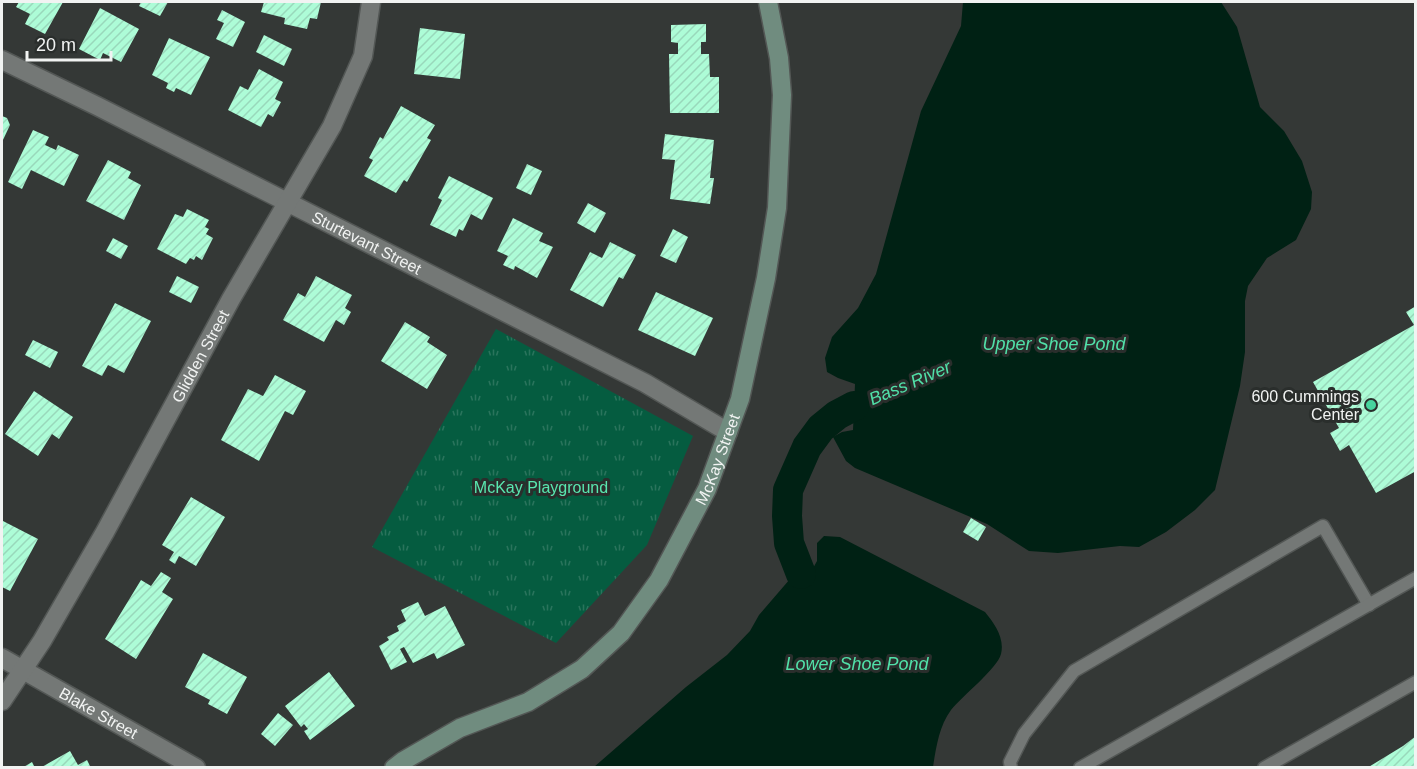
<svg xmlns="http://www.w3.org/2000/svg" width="1417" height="769" font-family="Arial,sans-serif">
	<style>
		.grass { fill: url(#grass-tufts) }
		.water { fill: #002114 }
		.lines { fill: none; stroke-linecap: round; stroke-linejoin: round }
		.canal { stroke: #002114; stroke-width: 30 }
		.building { fill: url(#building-hatch) }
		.lane-casing { stroke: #535755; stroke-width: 15 }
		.street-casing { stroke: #535755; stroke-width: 21 }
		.secondary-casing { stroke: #535755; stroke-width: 21 }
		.lane { stroke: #747876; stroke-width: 12 }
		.street { stroke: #747876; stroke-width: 18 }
		.secondary { stroke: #708c7f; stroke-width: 18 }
		.poi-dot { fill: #47d49e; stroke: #2a2e2c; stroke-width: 2 }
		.labels { text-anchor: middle; stroke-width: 6; stroke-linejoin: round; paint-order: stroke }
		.street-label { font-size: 16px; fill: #f1f3f2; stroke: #2a2e2c }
		.poi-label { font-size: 16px; fill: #f1f3f2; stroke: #2a2e2c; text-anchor: end }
		.park-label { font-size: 16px; fill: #59e7af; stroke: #2a2e2c }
		.water-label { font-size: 18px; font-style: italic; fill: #51e0a8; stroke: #2a2e2c }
	</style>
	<defs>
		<pattern id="grass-tufts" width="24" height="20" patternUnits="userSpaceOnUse" patternTransform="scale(1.5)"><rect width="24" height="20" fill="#055c40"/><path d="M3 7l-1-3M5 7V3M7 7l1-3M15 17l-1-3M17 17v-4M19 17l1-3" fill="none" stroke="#2a745c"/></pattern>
		<pattern id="building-hatch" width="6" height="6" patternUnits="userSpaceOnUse" patternTransform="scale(1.5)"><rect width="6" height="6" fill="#adfcd7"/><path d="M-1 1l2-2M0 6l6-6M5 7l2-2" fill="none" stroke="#99d8bb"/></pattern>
	</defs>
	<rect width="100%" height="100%" fill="#343836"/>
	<path class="grass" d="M496 329 693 436 647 545 556 643 372 547Z"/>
	<g class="water">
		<path d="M963 2H1221L1237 27 1260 107 1284 131 1302 161 1312 192 1311 209 1296 240 1267 258 1248 286 1245 301V352L1240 386 1215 490 1195 510 1166 532 1139 547 1120 546 1058 553 1029 551 987 524 855 468 846 461 833 437 842 432 853 430 855 384 838 378 827 372 825 358 832 337 858 308 876 274 921 111 961 26Z"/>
		<path d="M824 536 840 537 985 612C994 623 1005 638 1001 654 997 669 962 696 951 710 939 726 936 748 933 767H594L686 687 727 655 750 631 759 615 790 579 812 570 817 561V543Z"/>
	</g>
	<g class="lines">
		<path class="canal" d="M801 574 789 543 787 516 788 490 807 447 821 428 837 415 854 406"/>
	</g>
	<g class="building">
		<path d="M19 2H63L45 34 25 24 30 14 16 7Z"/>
		<path d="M141 2H168L160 16 139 6Z"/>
		<path d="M264 2H321L317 19 310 18 307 29 284 24 285 18 261 12Z"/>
		<path d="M100 8 139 29 121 62 103 53 100 60 79 49Z"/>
		<path d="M222 10 245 22 233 47 216 39 224 23 217 20Z"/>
		<path d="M706 24V42H701V54H709L710 77H719V113H670L669 54H678V43L671 42V25Z"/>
		<path d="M420 28 465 34 460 79 414 74Z"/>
		<path d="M264 35 292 49 284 66 256 52Z"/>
		<path d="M169 38 210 57 191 95 176 88 174 92 166 88 168 83 152 75Z"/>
		<path d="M259 69 283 82 275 99 281 102 273 117 268 114 261 127 228 110 240 86 248 90Z"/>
		<path d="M401 106 435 125 427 138 431 140 407 182 404 180 396 193 364 176 373 160 369 158 380 137 383 139Z"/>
		<path d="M2 116 7 118 10 125 2 142Z"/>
		<path d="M33 130 49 137 45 145 56 150 58 145 79 155 64 186 31 170 22 189 8 182Z"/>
		<path d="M665 134 714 140 710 178H714L710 204 670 199 675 160 662 159Z"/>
		<path d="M108 160 131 172 128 178 141 185 124 220 86 201Z"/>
		<path d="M527 164 542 171 531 195 516 188Z"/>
		<path d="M449 176 493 198 482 220 471 214 463 231 459 229 456 237 430 225 442 200 438 198Z"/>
		<path d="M588 203 606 213 595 233 577 223Z"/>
		<path d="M187 209 209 220 205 227 209 229 206 234 213 238 202 260 196 256 194 260 190 258 186 264 157 249 175 214 183 217Z"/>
		<path d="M513 218 543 233 539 241 553 247 537 278 515 266 514 270 503 265 508 256 497 251Z"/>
		<path d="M673 229 688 237 676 263 660 256Z"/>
		<path d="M113 238 128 246 121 259 106 251Z"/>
		<path d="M610 242 636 255 623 279 619 277 603 307 570 290 590 252 602 258Z"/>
		<path d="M177 276 199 287 191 303 169 292Z"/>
		<path d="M316 276 352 295 345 308 351 312 344 325 336 320 324 342 283 320 298 293 305 297Z"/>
		<path d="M656 292 713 318 695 356 638 330Z"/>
		<path d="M115 303 151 321 124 373 108 365 102 376 82 366Z"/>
		<path d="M1416 306V471L1376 493 1349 445 1340 451 1330 433 1339 428 1313 382 1414 325 1406 312Z"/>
		<path d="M405 322 430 337 427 342 447 355 427 389 381 361Z"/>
		<path d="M33 340 58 352 50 368 25 355Z"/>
		<path d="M275 375 306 391 293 415 285 411 259 461 221 440 248 389 263 396Z"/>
		<path d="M34 391 73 417 59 439 52 434 38 456 5 434Z"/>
		<path d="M191 497 225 517 196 566 179 556 175 564 169 560 174 552 162 545Z"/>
		<path d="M971 518 986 527 978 541 963 532Z"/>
		<path d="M3 521 38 539 10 591 2 587V524Z"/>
		<path d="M161 572 171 578 162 592 173 599 136 659 105 639 141 580 151 586Z"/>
		<path d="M418 602 425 616 445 606 465 645 437 659 434 653 413 663 404 647 400 649 407 662 391 670 379 646 389 640 387 637 399 631 397 626 406 621 401 610Z"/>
		<path d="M203 653 247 677 227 714 208 704 210 700 185 687Z"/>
		<path d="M329 672 355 706 310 740 304 731 308 729 304 724 301 727 285 706Z"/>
		<path d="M278 713 293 725 275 746 261 734Z"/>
		<path d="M1416 736V768H1367L1403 746Z"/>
		<path d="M70 751 78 765 87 760 91 768H40Z"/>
		<path d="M32 762 35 768H22Z"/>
	</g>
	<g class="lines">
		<defs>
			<g id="lane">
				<path d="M1011 768 1010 762 1024 734 1074 671 1323 526 1369 605"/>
				<path d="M1080 768 1416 578"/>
				<path d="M1264 768 1416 682"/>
			</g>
			<g id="street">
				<path id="s1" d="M2 60 97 106 645 383 728 432"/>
				<path id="s2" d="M2 658 196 768"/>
				<path id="s3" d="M2 701 42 641 105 532 231 299 332 126 363 56 371 2"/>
			</g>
			<g id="secondary">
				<path id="s4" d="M394 768 403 761 460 728 528 702 582 669 621 633 659 580 707 489 740 399 766 278 777 208 782 95 779 58 768 2"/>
			</g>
		</defs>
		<use href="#lane" class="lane-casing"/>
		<use href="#street" class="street-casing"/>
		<use href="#secondary" class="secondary-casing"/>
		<use href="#lane" class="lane"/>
		<use href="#street" class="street"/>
		<use href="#secondary" class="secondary"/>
	</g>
	<circle class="poi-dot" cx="1371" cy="405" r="6"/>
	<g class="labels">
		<g class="street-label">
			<text dy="6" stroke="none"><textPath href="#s1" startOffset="408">Sturtevant Street</textPath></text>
			<text dy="6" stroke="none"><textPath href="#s3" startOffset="398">Glidden Street</textPath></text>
			<text dy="6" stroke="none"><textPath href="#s4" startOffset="466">McKay Street</textPath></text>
			<text dy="6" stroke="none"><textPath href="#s2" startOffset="111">Blake Street</textPath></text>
		</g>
		<g class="poi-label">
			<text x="1359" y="402">600 Cummings<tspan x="1359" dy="18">Center</tspan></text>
		</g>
		<g class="park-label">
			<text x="541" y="493">McKay Playground</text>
		</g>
		<g class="water-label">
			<text x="1054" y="350">Upper Shoe Pond</text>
			<text transform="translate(910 383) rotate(-23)" y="6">Bass River</text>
			<text x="857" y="670">Lower Shoe Pond</text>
		</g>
	</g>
	<rect width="1417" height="769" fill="none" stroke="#f1f3f2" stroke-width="6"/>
	<path d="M27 51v9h84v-9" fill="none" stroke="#f1f3f2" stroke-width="3"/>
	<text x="36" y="51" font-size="18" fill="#f1f3f2" stroke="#2a2e2c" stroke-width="4.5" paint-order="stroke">20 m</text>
</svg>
